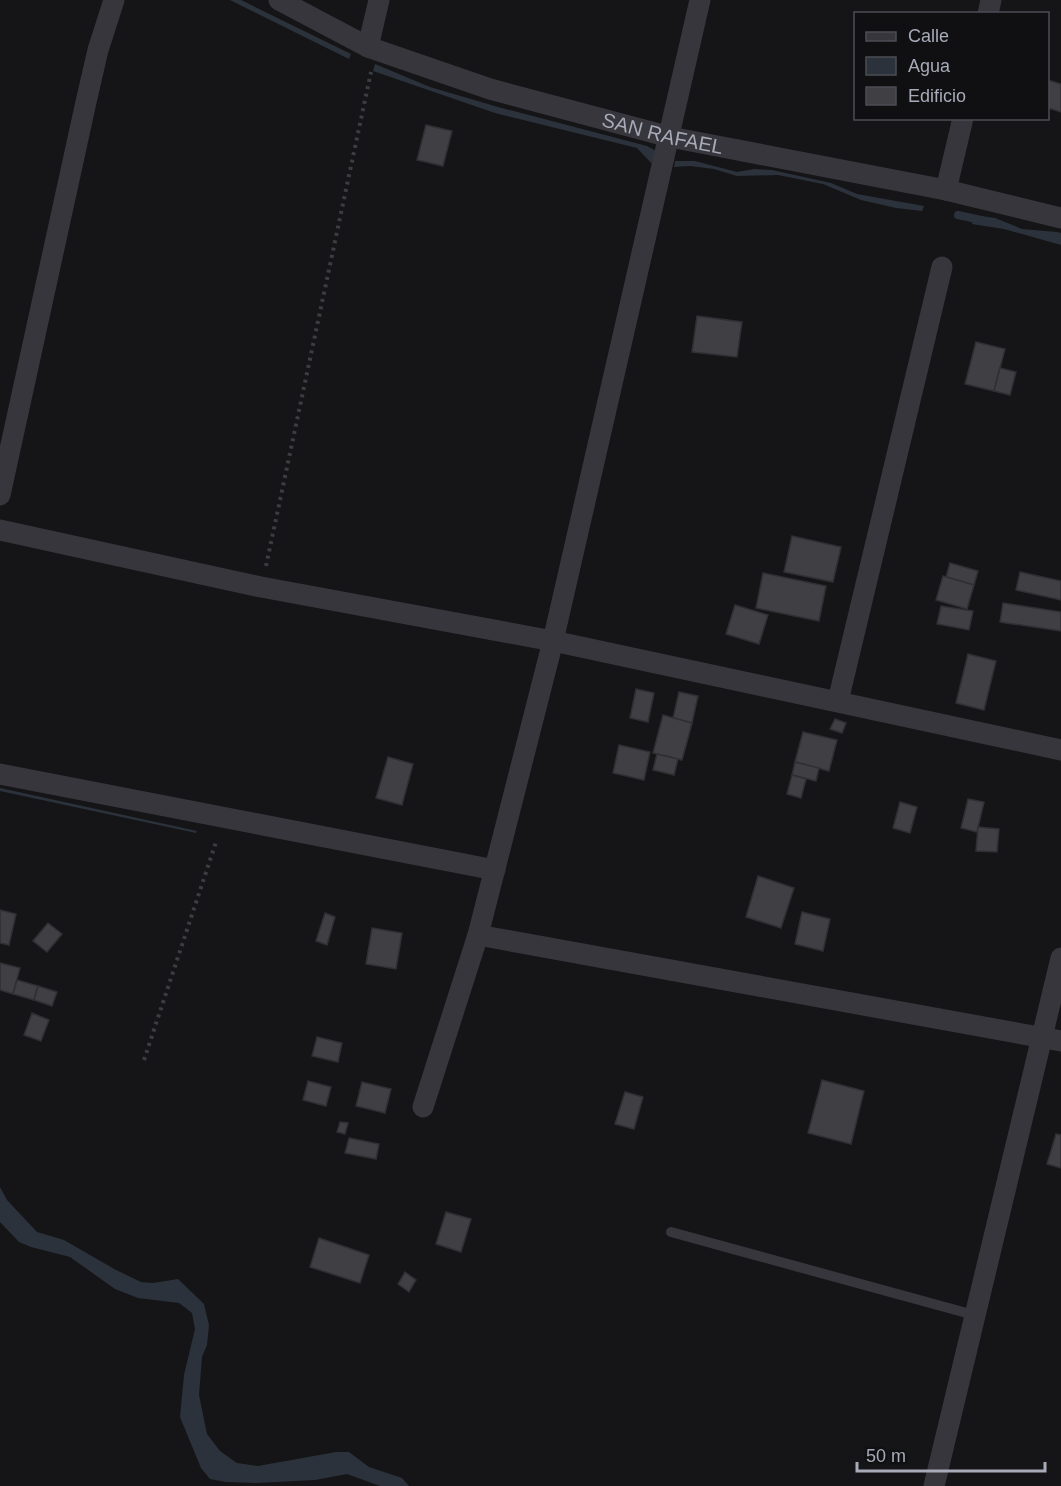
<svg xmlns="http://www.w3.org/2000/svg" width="1061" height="1486" font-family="Helvetica,sans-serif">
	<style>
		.water { fill: #2b323b }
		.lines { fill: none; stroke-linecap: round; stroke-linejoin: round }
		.stream { stroke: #2b323b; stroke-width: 8 }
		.building { fill: #3f3f44; stroke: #302f33; stroke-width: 1.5 }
		.path { stroke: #3c3d43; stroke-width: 4; stroke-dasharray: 3 4.5; stroke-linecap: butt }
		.lane { stroke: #36363c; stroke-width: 10 }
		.street { stroke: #36363c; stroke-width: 21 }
		.labels { text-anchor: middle; stroke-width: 5; stroke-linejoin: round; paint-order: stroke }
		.street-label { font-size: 20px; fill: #a7aab7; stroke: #101012 }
	</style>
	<rect width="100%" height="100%" fill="#151517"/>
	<g class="water">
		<path d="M230 0H241L351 54 349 59Z"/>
		<path d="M375 64 430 87 498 107 647 146 660 153 653 165 637 148 495 113 373 71Z"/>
		<path d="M675 161H695L737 172 754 169 772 170 831 183 857 194 924 206 922 211 896 208 861 200 823 184 778 175 737 176 714 169 690 166 674 167Z"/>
		<path d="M974 215 995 218 1022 229 1057 232 1061 233V245L1004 229 972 224Z"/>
		<path d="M0 788 197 831 196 833 0 791Z"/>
		<path d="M0 1187 7 1200 37 1232 64 1240 116 1270 141 1282 153 1283 178 1279 204 1304 209 1325 207 1345 202 1357 199 1395 207 1434 220 1451 237 1463 258 1466 336 1452H349L369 1467 402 1478 409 1486H380L347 1474 315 1480 257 1483 226 1482 210 1479 201 1468 180 1417 184 1375 195 1329 192 1313 179 1303 138 1298 115 1289 70 1257 31 1247 19 1242 0 1222Z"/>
	</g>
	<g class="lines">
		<path class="stream" d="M958 215 981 220"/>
	</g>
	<g class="building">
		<path d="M1048 80 1061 84V112L1048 108Z"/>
		<path d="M426 125 452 131 443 166 417 160Z"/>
		<path d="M697 316 742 322 737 357 692 352Z"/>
		<path d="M976 342 1005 349 994 391 965 384Z"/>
		<path d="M1000 368 1016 372 1010 395 994 391Z"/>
		<path d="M792 536 841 547 833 582 784 572Z"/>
		<path d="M950 563 978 571 974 585 946 577Z"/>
		<path d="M1020 572 1061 581V600L1016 590Z"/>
		<path d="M763 573 826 586 819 621 756 608Z"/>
		<path d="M943 576 974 585 967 609 936 600Z"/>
		<path d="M1003 603 1061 612V631L1000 622Z"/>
		<path d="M735 605 768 615 759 644 726 634Z"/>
		<path d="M941 606 973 611 969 630 937 624Z"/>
		<path d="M968 654 996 661 984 710 956 703Z"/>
		<path d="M636 689 654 693 648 722 630 718Z"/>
		<path d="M679 692 698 696 692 723 673 718Z"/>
		<path d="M663 715 692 723 682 760 653 753Z"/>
		<path d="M835 719 846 723 842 733 830 729Z"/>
		<path d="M803 732 837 740 829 771 795 762Z"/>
		<path d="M619 745 650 752 644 780 613 773Z"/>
		<path d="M657 754 678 759 674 775 653 770Z"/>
		<path d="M388 757 413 764 402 805 376 798Z"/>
		<path d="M795 762 819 768 816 781 792 775Z"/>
		<path d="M792 775 806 779 801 798 787 794Z"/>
		<path d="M968 799 984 802 977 832 961 828Z"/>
		<path d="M900 802 917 807 910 833 893 828Z"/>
		<path d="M978 827 999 829 997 852 976 851Z"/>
		<path d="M758 876 794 888 781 928 746 917Z"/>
		<path d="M0 910 16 914 9 945 0 943Z"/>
		<path d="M802 912 830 919 823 951 795 944Z"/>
		<path d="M325 913 335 917 327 945 316 941Z"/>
		<path d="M48 923 62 934 47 952 33 941Z"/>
		<path d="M372 928 402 933 396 969 366 964Z"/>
		<path d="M0 963 20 968 13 994 0 990Z"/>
		<path d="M17 980 38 986 34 1000 13 994Z"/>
		<path d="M38 986 57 992 52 1006 34 1000Z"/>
		<path d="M32 1013 49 1020 41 1041 24 1035Z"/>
		<path d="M317 1037 342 1043 338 1062 312 1056Z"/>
		<path d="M822 1080 864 1091 851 1144 808 1133Z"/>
		<path d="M308 1081 331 1087 326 1106 303 1100Z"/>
		<path d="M362 1082 391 1089 385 1113 356 1106Z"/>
		<path d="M625 1092 643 1097 634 1129 615 1124Z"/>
		<path d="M340 1122 348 1123 345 1134 337 1132Z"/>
		<path d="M1056 1134 1061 1135V1168L1047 1164Z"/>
		<path d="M349 1138 379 1144 376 1159 345 1153Z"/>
		<path d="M446 1212 471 1219 461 1252 436 1244Z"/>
		<path d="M319 1238 369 1255 360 1283 310 1267Z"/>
		<path d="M405 1272 416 1280 409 1292 398 1284Z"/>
	</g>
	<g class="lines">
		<g class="path">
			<path d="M266 566 371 72"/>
			<path d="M144 1060 217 839"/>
		</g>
		<path class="lane" d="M671 1232 974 1315"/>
		<g class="street">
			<path id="s1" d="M279 0 368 47 490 89 670 137 946 190 1061 218"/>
			<path d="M988 14 991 0"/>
			<path d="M368 47 379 0"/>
			<path d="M946 190 963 118"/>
			<path d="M0 495 86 102 98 50 114 0"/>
			<path d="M0 530 261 587 553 641 1061 750"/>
			<path d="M838 701 942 267"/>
			<path d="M0 774 495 870"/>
			<path d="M478 935 1061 1041"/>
			<path d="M423 1107 478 935 553 641 700 0"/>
			<path d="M934 1486 1061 958"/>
		</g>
	</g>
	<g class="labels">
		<g class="street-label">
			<text dy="7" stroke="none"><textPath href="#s1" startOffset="408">SAN RAFAEL</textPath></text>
		</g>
	</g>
	<rect x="854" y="12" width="195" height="108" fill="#101012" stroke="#4c4e54" stroke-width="1.5"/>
	<rect x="866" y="32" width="30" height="9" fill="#36363c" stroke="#4c4e54" stroke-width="1.5"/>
	<text x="908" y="42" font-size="18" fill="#a7aab7">Calle</text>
	<rect x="866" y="57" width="30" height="18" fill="#2b323b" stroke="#4c4e54" stroke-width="1.5"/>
	<text x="908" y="72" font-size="18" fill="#a7aab7">Agua</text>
	<rect x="866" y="87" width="30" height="18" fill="#3f3f44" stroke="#4c4e54" stroke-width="1.5"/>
	<text x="908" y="102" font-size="18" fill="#a7aab7">Edificio</text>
	<path d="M857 1462v9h188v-9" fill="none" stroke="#a7aab7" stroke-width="3"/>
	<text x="866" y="1462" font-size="18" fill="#a7aab7" stroke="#101012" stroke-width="4.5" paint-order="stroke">50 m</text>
</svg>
